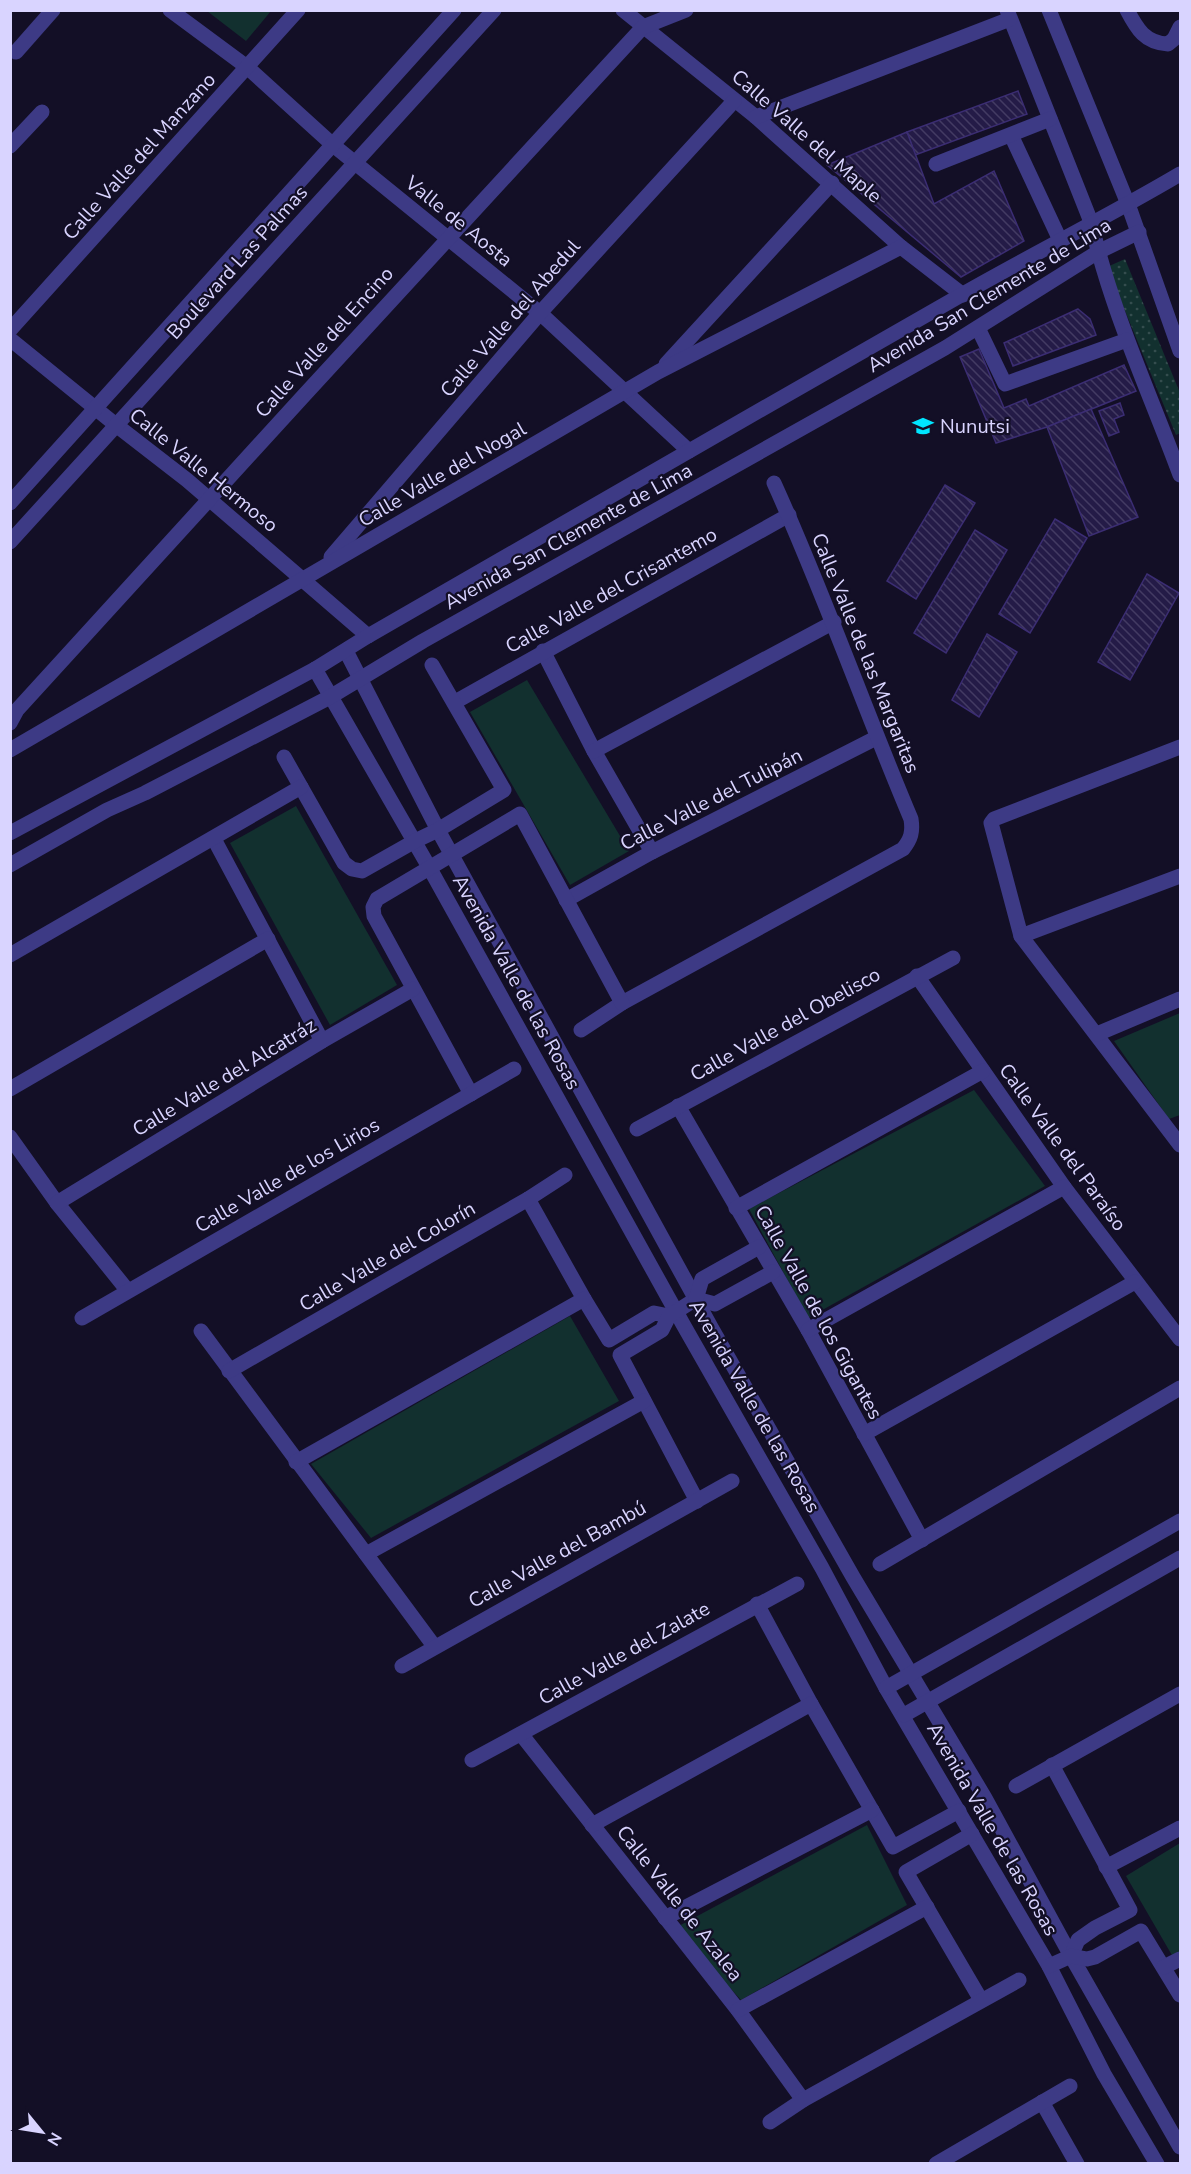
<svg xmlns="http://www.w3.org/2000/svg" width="1191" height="2174" font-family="'Nunito Sans',sans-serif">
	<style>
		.park { fill: #12302f }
		.garden { fill: url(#garden-dots) }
		.building { fill: url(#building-back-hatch); stroke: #3b2d73; stroke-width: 1.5 }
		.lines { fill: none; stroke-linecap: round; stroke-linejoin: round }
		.minor { stroke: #3d3a85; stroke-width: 15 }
		.labels { text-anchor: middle; stroke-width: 4.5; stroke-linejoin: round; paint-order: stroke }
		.street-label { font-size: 20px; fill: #d9d4ff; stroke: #130f26 }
		.poi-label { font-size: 20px; fill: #d9d4ff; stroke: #130f26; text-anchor: start }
	</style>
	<defs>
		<pattern id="garden-dots" width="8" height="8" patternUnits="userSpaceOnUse" patternTransform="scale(1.5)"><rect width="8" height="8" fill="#12302f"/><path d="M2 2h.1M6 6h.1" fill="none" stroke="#344d4e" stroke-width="1.8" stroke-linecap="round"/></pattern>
		<pattern id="building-back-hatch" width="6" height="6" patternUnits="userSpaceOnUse" patternTransform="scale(1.5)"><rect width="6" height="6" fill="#241b47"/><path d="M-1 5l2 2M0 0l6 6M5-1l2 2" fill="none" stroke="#433b63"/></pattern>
	</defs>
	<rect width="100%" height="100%" fill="#130f26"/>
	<g class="park">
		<path d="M207 11H271L246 41Z"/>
		<path d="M527 680 629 851 570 885 470 712Z"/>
		<path d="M296 806 397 985 330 1025 230 843Z"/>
		<path d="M1180 1013V1115L1169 1119 1114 1041Z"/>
		<path d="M974 1090 1045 1186 808 1318 749 1209Z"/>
		<path d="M570 1316 619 1401 371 1538 311 1464Z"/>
		<path d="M867 1825 907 1905 741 2000 675 1928Z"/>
		<path d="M1180 1843V1953L1173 1957 1126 1876Z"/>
	</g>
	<path class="garden" d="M1125 259 1180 393V433L1176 435 1107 267Z"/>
	<g class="building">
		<path d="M1018 91 1027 114 915 155 907 132Z"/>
		<path d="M907 132 934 204 994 171 1024 241 961 277 827 165Z"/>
		<path d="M1078 309 1090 319 1096 335 1013 366 1004 343Z"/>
		<path d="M979 349 1004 408 1026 399 1029 406 1124 365 1136 391 1047 427 996 443 960 357Z"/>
		<path d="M1120 403 1124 415 1114 419 1119 432 1109 436 1099 411Z"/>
		<path d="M1091 409 1138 517 1089 536 1047 427Z"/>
		<path d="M945 485 975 503 916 599 887 581Z"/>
		<path d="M1055 519 1087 538 1030 633 999 614Z"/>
		<path d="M975 530 1007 550 946 653 914 633Z"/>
		<path d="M1147 574 1179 593 1130 680 1098 662Z"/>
		<path d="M987 634 1017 652 979 717 952 700Z"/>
	</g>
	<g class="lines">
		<g class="minor">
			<path d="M170 10 247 67 333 145 540 313 689 451"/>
			<path d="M623 10 756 117 901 247 963 295"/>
			<path d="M1007 10 1091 222C1111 310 1149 391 1180 475"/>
			<path d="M1049 10 1128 204 1180 351"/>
			<path d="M1127 10C1137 29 1145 43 1168 44L1174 39 1180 27"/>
			<path d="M16 52 53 10"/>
			<path d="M756 117 1010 19"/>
			<path d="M1011 135 1060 240"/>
			<path d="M10 146 42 112"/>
			<path d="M936 164 1050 119"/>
			<path d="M978 328 1005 384 1127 340"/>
			<path d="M10 330 298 10"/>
			<path d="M10 339 116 425 187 480 368 636"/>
			<path d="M666 364 832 183"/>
			<path d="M10 503 454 10"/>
			<path d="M10 542 494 10"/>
			<path d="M331 557 540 313 734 101"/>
			<path d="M346 651 438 830 711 1327 853 1577 985 1798 1071 1956 1180 2147"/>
			<path d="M543 651 594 751 652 852"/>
			<path d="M315 669 429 867 684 1326 822 1568 886 1688 1049 1966 1104 2074 1157 2164"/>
			<path d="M455 702 789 515"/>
			<path d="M10 723 17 710C225 482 433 253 643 27L686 10"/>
			<path d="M1180 747 994 819 991 823 1021 936 1180 1145"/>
			<path d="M10 750 658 372 901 247"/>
			<path d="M594 751 834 622"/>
			<path d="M284 757 344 863 352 869 362 871 415 841 438 830 504 790 432 665"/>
			<path d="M10 833 315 669 368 636C567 522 764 407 963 294 1035 253 1109 216 1180 174"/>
			<path d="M214 839 322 1041"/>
			<path d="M10 865 107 810 145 793 330 697 423 641 945 348 1098 252 1139 232"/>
			<path d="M566 900 652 852 876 738"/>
			<path d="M1021 936 1180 876"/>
			<path d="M10 955 301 787"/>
			<path d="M917 976 1064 1187 1180 1339"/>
			<path d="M581 1030 622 1003 903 849C911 839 913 832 911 819 864 708 824 593 774 483"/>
			<path d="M1097 1034 1180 999"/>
			<path d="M10 1089 268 939"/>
			<path d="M471 1094 374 916 373 907 377 899 520 814 622 1003"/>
			<path d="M678 1106 808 1330 922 1540"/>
			<path d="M637 1129 953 958"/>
			<path d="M10 1137 57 1203 128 1291"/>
			<path d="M528 1199 584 1299 609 1340 654 1313 669 1316"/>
			<path d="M57 1203 322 1041 413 989"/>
			<path d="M736 1208 983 1071"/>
			<path d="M696 1299 669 1316 662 1330 620 1355 697 1501"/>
			<path d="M696 1299 715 1304 773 1272"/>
			<path d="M696 1299 702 1279 759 1247"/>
			<path d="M82 1318 514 1069"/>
			<path d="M808 1330 1064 1187"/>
			<path d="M201 1331 434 1646"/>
			<path d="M229 1371 528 1199 565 1175"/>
			<path d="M864 1434 1135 1282"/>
			<path d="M296 1462 584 1299"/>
			<path d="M366 1554 644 1401"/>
			<path d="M880 1564 1180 1388"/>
			<path d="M757 1604 811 1704 893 1847 959 1811"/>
			<path d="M402 1666 732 1481"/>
			<path d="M886 1688 1180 1521"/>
			<path d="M904 1715 1180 1558"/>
			<path d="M521 1734 738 2010 803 2100"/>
			<path d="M472 1760 797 1584"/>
			<path d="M1052 1765 1130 1910 1095 1928 1078 1940 1071 1956"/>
			<path d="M1016 1786 1180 1694"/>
			<path d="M592 1825 811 1704"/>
			<path d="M972 1834 906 1872 981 2000"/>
			<path d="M1106 1867 1180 1828"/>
			<path d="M665 1918 872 1810"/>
			<path d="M1049 1966 1071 1956 1087 1959 1095 1957 1141 1931 1180 1995"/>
			<path d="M1164 1967 1180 1959"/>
			<path d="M738 2010 927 1907"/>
			<path d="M1042 2102 1077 2164"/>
			<path d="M770 2122 803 2100 1019 1980"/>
			<path d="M936 2164 1070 2086"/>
		</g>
	</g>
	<defs>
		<symbol id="school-bare" viewBox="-9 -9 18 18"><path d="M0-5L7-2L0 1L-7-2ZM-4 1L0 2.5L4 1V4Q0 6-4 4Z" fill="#00e5ff" stroke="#130f26" stroke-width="2.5" paint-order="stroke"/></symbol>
	</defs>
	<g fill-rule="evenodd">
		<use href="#school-bare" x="908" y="411" width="30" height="30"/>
	</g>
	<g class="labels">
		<g class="street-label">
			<text transform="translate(807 136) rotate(41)" y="7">Calle Valle del Maple</text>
			<text transform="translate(139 156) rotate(-48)" y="7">Calle Valle del Manzano</text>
			<text transform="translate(459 221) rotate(39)" y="7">Valle de Aosta</text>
			<text transform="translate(237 262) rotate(-48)" y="7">Boulevard Las Palmas</text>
			<text transform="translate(989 295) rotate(-31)" y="7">Avenida San Clemente de Lima</text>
			<text transform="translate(510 318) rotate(-49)" y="7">Calle Valle del Abedul</text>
			<text transform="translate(324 342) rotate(-48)" y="7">Calle Valle del Encino</text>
			<text transform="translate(204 470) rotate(39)" y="7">Calle Valle Hermoso</text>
			<text transform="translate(442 474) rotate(-30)" y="7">Calle Valle del Nogal</text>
			<text transform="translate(568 536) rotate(-29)" y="7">Avenida San Clemente de Lima</text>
			<text transform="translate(611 590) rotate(-29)" y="7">Calle Valle del Crisantemo</text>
			<text transform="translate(866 653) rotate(68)" y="7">Calle Valle de las Margaritas</text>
			<text transform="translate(711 799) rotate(-27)" y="7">Calle Valle del Tulipán</text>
			<text transform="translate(517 982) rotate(61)" y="7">Avenida Valle de las Rosas</text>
			<text transform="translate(785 1024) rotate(-29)" y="7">Calle Valle del Obelisco</text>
			<text transform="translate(224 1077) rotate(-31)" y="7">Calle Valle del Alcatráz</text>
			<text transform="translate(1063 1147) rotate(54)" y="7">Calle Valle del Paraíso</text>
			<text transform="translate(287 1175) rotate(-30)" y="7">Calle Valle de los Lirios</text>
			<text transform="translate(387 1256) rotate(-30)" y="7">Calle Valle del Colorín</text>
			<text transform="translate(819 1312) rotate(61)" y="7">Calle Valle de los Gigantes</text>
			<text transform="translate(755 1406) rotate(60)" y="7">Avenida Valle de las Rosas</text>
			<text transform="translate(557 1554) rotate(-29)" y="7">Calle Valle del Bambú</text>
			<text transform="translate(624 1653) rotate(-29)" y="7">Calle Valle del Zalate</text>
			<text transform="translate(993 1829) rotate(60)" y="7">Avenida Valle de las Rosas</text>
			<text transform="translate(680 1903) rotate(52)" y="7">Calle Valle de Azalea</text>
		</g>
		<g class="poi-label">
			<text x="940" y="433">Nunutsi</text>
		</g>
	</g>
	<rect width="1191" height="2174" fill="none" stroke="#d9d4ff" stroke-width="24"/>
	<g transform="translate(42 2132) rotate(120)" stroke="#130f26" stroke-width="4.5" paint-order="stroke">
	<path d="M0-4.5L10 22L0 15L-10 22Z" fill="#d9d4ff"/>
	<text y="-9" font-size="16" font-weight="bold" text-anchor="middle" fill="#d9d4ff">N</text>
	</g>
</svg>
